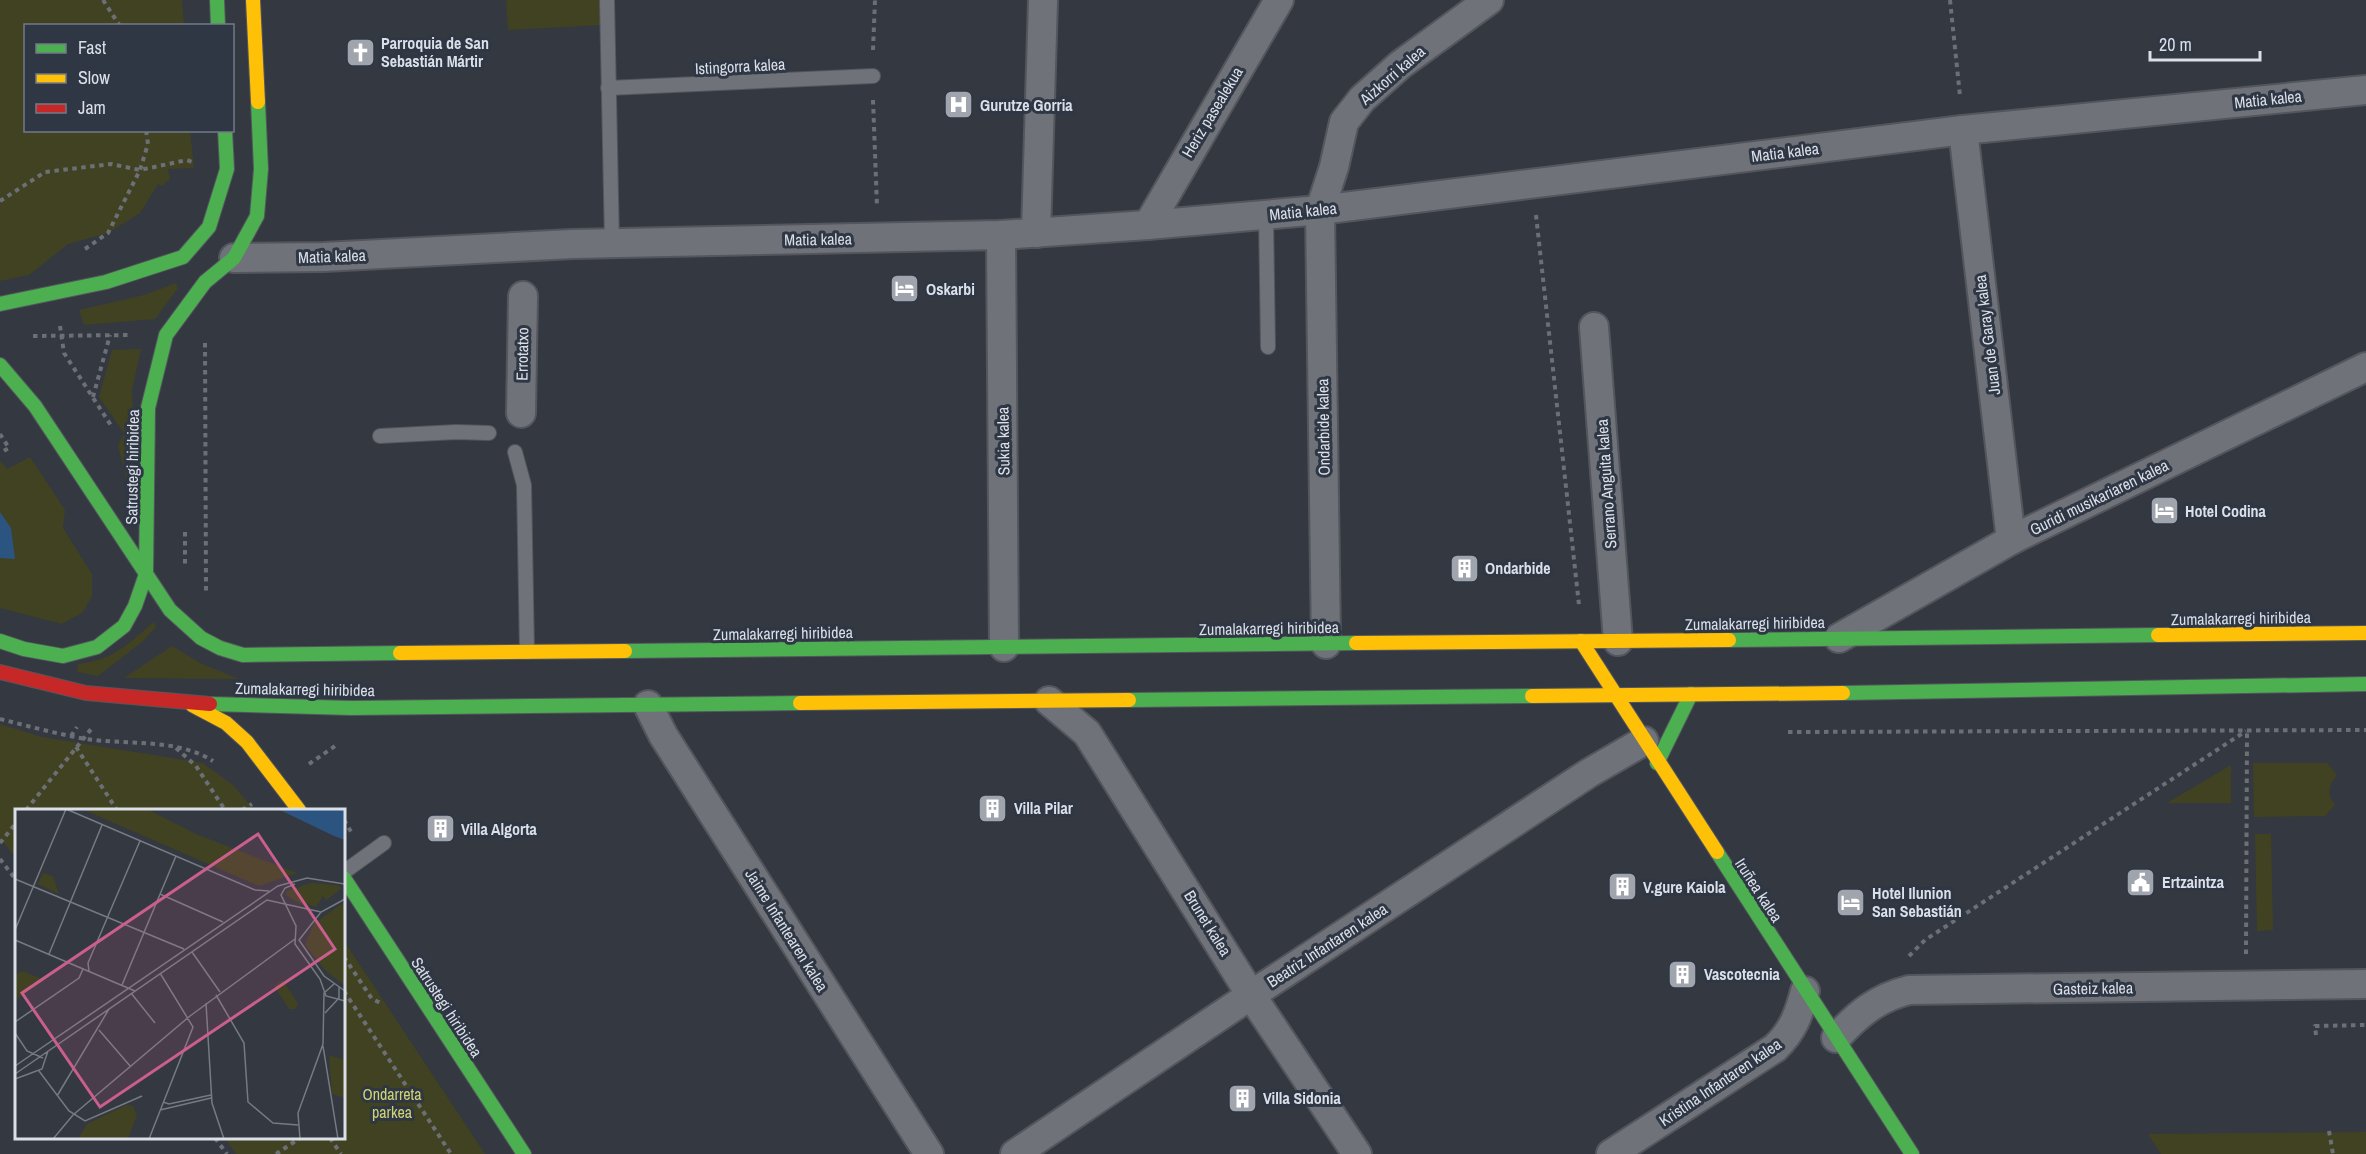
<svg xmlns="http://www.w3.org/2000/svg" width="2366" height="1154" font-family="'Archivo Narrow',sans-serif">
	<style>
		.green { fill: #414221 }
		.water { fill: #2c5480 }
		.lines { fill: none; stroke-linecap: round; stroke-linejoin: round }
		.lane-casing { stroke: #53565d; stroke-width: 16 }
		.street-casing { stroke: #53565d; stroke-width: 32 }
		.fast-casing { stroke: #53565d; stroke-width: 16 }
		.slow-casing { stroke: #53565d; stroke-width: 16 }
		.jam-casing { stroke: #53565d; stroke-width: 16 }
		.path { stroke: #6c7076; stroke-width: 4; stroke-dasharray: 4.5 4.5; stroke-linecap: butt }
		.lane { stroke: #6f7379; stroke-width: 14 }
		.street { stroke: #6f7379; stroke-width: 28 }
		.fast { stroke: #4caf50; stroke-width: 14 }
		.slow { stroke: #ffc107; stroke-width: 14 }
		.jam { stroke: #c62828; stroke-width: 14 }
		.labels { text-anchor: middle; stroke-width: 6; stroke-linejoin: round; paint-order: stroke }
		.poi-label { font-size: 16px; font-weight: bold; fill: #dadfe8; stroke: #2f3745; text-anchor: start }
		.street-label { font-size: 16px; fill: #dadfe8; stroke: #2f3745 }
		.park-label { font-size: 16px; fill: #d0d371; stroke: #2f3745 }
		.inset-road { fill: none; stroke: #767b83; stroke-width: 1.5 }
		.view { fill: #ca5e8c; fill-opacity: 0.15; stroke: #ca5e8c; stroke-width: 3 }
		.inset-edge { fill: none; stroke: #dadfe8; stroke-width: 3 }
	</style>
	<rect width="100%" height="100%" fill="#343840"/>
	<g class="green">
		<path d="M0 0H182L184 25 26 26V130L190 131 194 168 168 169 170 179 162 186 158 184 140 213 108 233 68 244 29 275 0 281Z"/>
		<path d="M506 0H602L601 25 508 30Z"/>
		<path d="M176 283 178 288 155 319 84 325 79 310 144 295Z"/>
		<path d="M141 349 132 390 135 476 127 480 118 446 124 433 99 397 112 350Z"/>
		<path d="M30 457 65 510 63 528 92 574V596L83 612 62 624 0 608V461L7 469Z"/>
		<path d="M154 622 156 627 142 642 98 676 77 672 78 664C114 660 127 644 154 622Z"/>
		<path d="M172 646 200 663 239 679 124 678Z"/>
		<path d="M0 724 42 737 203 763 234 786 254 810H16V858L0 838Z"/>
		<path d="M2253 763H2327L2337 775C2329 785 2326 793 2335 805L2325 816 2254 817Z"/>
		<path d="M2231 765V803H2167Z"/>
		<path d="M2255 834H2271L2273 930 2257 931Z"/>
		<path d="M344 941 485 1154H236L225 1138H344Z"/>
		<path d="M2366 1132V1154H2161L2148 1134Z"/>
	</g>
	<path class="water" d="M0 512 11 528 15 559 0 558Z"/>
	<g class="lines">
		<defs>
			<g id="lane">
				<path d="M607 0 612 243"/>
				<path d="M608 88 873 76"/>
				<path d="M1266 215 1268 347"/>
				<path d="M380 436 456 432 489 433"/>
				<path d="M515 452 524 485 527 652"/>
				<path d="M344 872 384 843"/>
			</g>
			<g id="street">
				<path d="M1963 130 2011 540"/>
				<path d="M1148 225 1279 0"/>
				<path d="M1036 233 1043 0"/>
				<path d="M1001 235 1004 647"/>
				<path d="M234 258 324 257 572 244 1001 235 1148 225 1320 210 1963 130 2366 90"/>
				<path d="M1594 327 1618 641"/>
				<path d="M521 413 523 296"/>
				<path d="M1839 638 2011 540 2366 367"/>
				<path d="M1326 644 1320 210 1334 167 1344 122 1362 99 1400 65 1489 0"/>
				<path d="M1049 701 1087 733 1251 995 1357 1154"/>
				<path d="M648 705 663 735 929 1154"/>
				<path d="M1836 1038C1858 1014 1877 998 1909 990L2366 984"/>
				<path d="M1015 1154 1251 995 1589 773 1644 741"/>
				<path d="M1611 1154 1775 1048C1793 1031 1799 1014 1805 991"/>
			</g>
			<g id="fast">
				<path d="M217 0 218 26"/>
				<path d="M0 304 106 282 183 257 209 227 227 169 225 130"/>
				<path d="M0 365 35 406 170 610 201 638 220 648 243 655 400 653"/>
				<path d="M1729 640 2158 635"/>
				<path d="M0 641 24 649 63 656 97 647 124 626 135 606 146 574 148 408 166 335 205 282 234 258 257 216 261 169 258 102"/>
				<path d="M625 651 1356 643"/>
				<path d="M1843 693 2366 684"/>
				<path d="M1129 700 1532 696"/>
				<path d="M210 704 351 708 800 703"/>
				<path d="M1657 763 1691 694"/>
				<path d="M1717 852 1912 1154"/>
				<path d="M344 878 524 1154"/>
			</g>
			<g id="slow">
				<path d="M253 0 258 102"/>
				<path d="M2158 635 2366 633"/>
				<path d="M1581 641 1717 852"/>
				<path d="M1356 643 1729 640"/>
				<path d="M400 653 625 651"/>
				<path d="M1532 696 1843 693"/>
				<path d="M800 703 1129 700"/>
				<path d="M192 705 226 723 247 742 299 810"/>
			</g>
			<path id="jam" d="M0 672 86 693 210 704"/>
		</defs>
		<use href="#lane" class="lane-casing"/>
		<use href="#street" class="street-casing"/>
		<use href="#fast" class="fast-casing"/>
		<use href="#slow" class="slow-casing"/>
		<use href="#jam" class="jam-casing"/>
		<g class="path">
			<path d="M103 0 120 26"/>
			<path d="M1950 0 1960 96"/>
			<path d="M873 50 875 0"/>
			<path d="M873 100 877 206"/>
			<path d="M0 201 45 172 111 164 140 170 187 160 192 162"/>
			<path d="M1536 215 1579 605"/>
			<path d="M85 249 108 233 140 170 148 144 146 130"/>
			<path d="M60 326 64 353 112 427"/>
			<path d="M33 336 131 335"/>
			<path d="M205 343 206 593"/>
			<path d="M93 397 110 335"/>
			<path d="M0 434 9 448 0 453"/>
			<path d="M185 532V566"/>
			<path d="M0 719C28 726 57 734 86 739 127 745 177 738 213 761"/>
			<path d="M1788 732 2366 730"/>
			<path d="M71 736 77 727"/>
			<path d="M76 747 117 810"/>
			<path d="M176 748 196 766 225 810"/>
			<path d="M309 764 338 744"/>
			<path d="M26 810 92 728"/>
			<path d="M242 810 252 804"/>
			<path d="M344 820 353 835"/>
			<path d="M0 843 16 823"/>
			<path d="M0 859 16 880"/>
			<path d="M2246 954 2247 731"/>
			<path d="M1909 956 1925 940 2246 731"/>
			<path d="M344 957 372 999 383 1004"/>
			<path d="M344 991 451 1154"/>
			<path d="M2316 1035 2315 1026 2366 1025"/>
			<path d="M2329 1131 2333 1154"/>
			<path d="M215 1138 227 1154"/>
			<path d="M330 1138 341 1154"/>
			<path d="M276 1154 300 1138"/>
		</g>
		<use href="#lane" class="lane"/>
		<use href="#street" class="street"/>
		<use href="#fast" class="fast"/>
		<use href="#slow" class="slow"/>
		<use href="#jam" class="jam"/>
	</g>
	<defs>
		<symbol id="church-square" viewBox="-11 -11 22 22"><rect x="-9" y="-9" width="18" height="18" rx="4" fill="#a0a5ad" stroke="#2f3745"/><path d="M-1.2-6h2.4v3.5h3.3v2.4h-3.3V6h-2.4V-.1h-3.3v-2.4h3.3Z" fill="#fff"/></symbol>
		<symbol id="hospital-square" viewBox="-11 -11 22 22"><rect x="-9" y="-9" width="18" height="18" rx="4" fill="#a0a5ad" stroke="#2f3745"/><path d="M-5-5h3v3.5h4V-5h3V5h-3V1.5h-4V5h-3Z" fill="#fff"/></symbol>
		<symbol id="hotel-square" viewBox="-11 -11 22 22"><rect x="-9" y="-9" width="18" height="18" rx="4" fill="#a0a5ad" stroke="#2f3745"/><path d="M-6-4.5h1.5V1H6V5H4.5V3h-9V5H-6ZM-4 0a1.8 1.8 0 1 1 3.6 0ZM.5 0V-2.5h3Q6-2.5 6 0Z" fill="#fff"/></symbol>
		<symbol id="building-square" viewBox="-11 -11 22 22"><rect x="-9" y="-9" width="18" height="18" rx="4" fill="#a0a5ad" stroke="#2f3745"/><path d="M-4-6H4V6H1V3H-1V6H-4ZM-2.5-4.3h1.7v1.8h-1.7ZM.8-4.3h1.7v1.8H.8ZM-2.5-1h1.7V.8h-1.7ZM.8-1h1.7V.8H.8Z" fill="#fff"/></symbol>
		<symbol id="civic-square" viewBox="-11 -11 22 22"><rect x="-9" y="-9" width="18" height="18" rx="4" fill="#a0a5ad" stroke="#2f3745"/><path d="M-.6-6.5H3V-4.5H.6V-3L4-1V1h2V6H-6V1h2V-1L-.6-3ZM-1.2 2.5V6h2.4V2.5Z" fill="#fff"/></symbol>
	</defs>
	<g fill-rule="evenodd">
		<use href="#church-square" x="344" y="36" width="33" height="33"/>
		<use href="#hospital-square" x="942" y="88" width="33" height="33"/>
		<use href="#hotel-square" x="888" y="272" width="33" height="33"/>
		<use href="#hotel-square" x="2148" y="494" width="33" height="33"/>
		<use href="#building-square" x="1448" y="552" width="33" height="33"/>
		<use href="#building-square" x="976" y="792" width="33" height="33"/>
		<use href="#building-square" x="424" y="812" width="33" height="33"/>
		<use href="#civic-square" x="2124" y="866" width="33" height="33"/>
		<use href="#building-square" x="1606" y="870" width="33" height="33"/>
		<use href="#hotel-square" x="1834" y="886" width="33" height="33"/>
		<use href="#building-square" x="1666" y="958" width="33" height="33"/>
		<use href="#building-square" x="1226" y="1082" width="33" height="33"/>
	</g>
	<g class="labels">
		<g class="poi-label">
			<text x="381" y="49">Parroquia de San<tspan x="381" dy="18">Sebastián Mártir</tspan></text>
			<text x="980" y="111">Gurutze Gorria</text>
			<text x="926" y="295">Oskarbi</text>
			<text x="2185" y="517">Hotel Codina</text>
			<text x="1485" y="574">Ondarbide</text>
			<text x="1014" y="814">Villa Pilar</text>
			<text x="461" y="835">Villa Algorta</text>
			<text x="2162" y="888">Ertzaintza</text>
			<text x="1643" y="893">V.gure Kaiola</text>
			<text x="1872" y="899">Hotel Ilunion<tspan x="1872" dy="18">San Sebastián</tspan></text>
			<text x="1704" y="980">Vascotecnia</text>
			<text x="1263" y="1104">Villa Sidonia</text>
		</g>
		<g class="street-label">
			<text transform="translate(740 66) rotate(-3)" y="6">Istingorra kalea</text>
			<text transform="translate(1392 75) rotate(-41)" y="6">Aizkorri kalea</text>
			<text transform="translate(2268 99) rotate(-6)" y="6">Matia kalea</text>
			<text transform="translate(1212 112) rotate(-59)" y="6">Heriz pasealekua</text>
			<text transform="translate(1785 152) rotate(-7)" y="6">Matia kalea</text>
			<text transform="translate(1303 211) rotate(-6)" y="6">Matia kalea</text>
			<text transform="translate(818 239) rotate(-1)" y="6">Matia kalea</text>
			<text transform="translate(332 256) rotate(-2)" y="6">Matia kalea</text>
			<text transform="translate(1987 335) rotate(-97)" y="6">Juan de Garay kalea</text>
			<text transform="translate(522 354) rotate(-89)" y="6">Errotatxo</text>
			<text transform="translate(1323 427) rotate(-91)" y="6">Ondarbide kalea</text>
			<text transform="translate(1003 441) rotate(-91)" y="6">Sukia kalea</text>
			<text transform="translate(132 467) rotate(-89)" y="6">Satrustegi hiribidea</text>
			<text transform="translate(1606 484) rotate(-94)" y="6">Serrano Anguita kalea</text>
			<text transform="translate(2099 497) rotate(-26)" y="6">Guridi musikariaren kalea</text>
			<text transform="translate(2241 618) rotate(-1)" y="6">Zumalakarregi hiribidea</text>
			<text transform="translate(1755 623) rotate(-1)" y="6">Zumalakarregi hiribidea</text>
			<text transform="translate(1269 628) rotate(-1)" y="6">Zumalakarregi hiribidea</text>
			<text transform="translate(783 633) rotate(-1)" y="6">Zumalakarregi hiribidea</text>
			<text transform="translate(305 689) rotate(1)" y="6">Zumalakarregi hiribidea</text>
			<text transform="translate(1759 890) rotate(57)" y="6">Iruñea kalea</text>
			<text transform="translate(1208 923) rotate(58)" y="6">Brunet kalea</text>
			<text transform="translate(787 930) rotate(58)" y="6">Jaime Infantearen kalea</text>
			<text transform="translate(1327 945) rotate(-33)" y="6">Beatriz Infantaren kalea</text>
			<text transform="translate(2093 988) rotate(-1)" y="6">Gasteiz kalea</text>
			<text transform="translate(447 1007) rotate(57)" y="6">Satrustegi hiribidea</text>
			<text transform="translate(1720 1082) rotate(-34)" y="6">Kristina Infantaren kalea</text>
		</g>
		<g class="park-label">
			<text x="392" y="1100">Ondarreta<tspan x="392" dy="18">parkea</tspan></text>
		</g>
	</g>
	<g transform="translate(15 809)">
		<rect width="330" height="330" fill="#343840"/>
		<path d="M67 0H132L181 25 282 64 244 77ZM28 64 38 67 44 85 23 75ZM296 74 321 76 327 79 312 91 308 87 301 98 290 94 287 96 271 86 272 82ZM330 93V177L309 160 290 136 299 114ZM7 162 30 171 0 191V166ZM268 171 283 195 280 200H274L259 177ZM314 246 330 251V289L317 285ZM111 296 118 297 122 306 113 330H63L72 315Z" fill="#414221"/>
		<path d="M263 0H330V31L319 27Z" fill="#2c5480"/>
		<path class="inset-road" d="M51 0 240 81 254 82M0 70 169 140M280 75 270 79 266 86 281 117 280 135 305 170 311 187 330 192M145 85 208 113M330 90 306 103 284 131 309 167 330 182M0 121 51 0M0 131 120 182M177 143 205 183M34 145 87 16M74 162 73 154 125 32M107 176 161 47M116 184 140 214M201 186 229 234 233 293 258 314 283 316M191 194 197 294 209 330M310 204 324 189V178M0 213 64 169 68 160M84 221 116 258M0 224 12 242 28 249M308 237 323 330M0 257 263 77 292 69 330 75M24 262 54 302 70 312 127 287M0 265 252 91 306 103M0 270 27 260 33 242M42 287 94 200M148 293 154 295 196 286M145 301 196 289M38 330 58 306 175 207 280 130M134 330 178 218 145 164M285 330 283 304 308 235 309 184 319 175"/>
		<path class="view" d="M243 25 320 140 85 298 7 184Z"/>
		<rect width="330" height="330" class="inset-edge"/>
	</g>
	<rect x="24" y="24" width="210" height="108" fill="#2f3745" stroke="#737a86" stroke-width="1.5"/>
	<rect x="36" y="44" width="30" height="9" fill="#4caf50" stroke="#737a86" stroke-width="1.5"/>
	<text x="78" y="54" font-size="18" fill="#dadfe8">Fast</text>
	<rect x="36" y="74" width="30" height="9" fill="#ffc107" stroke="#737a86" stroke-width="1.5"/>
	<text x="78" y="84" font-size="18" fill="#dadfe8">Slow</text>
	<rect x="36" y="104" width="30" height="9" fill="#c62828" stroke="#737a86" stroke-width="1.5"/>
	<text x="78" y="114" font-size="18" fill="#dadfe8">Jam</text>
	<path d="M2150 51v9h110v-9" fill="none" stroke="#dadfe8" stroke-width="3"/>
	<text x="2159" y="51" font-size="18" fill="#dadfe8" stroke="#2f3745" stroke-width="4.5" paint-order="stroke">20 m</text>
</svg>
